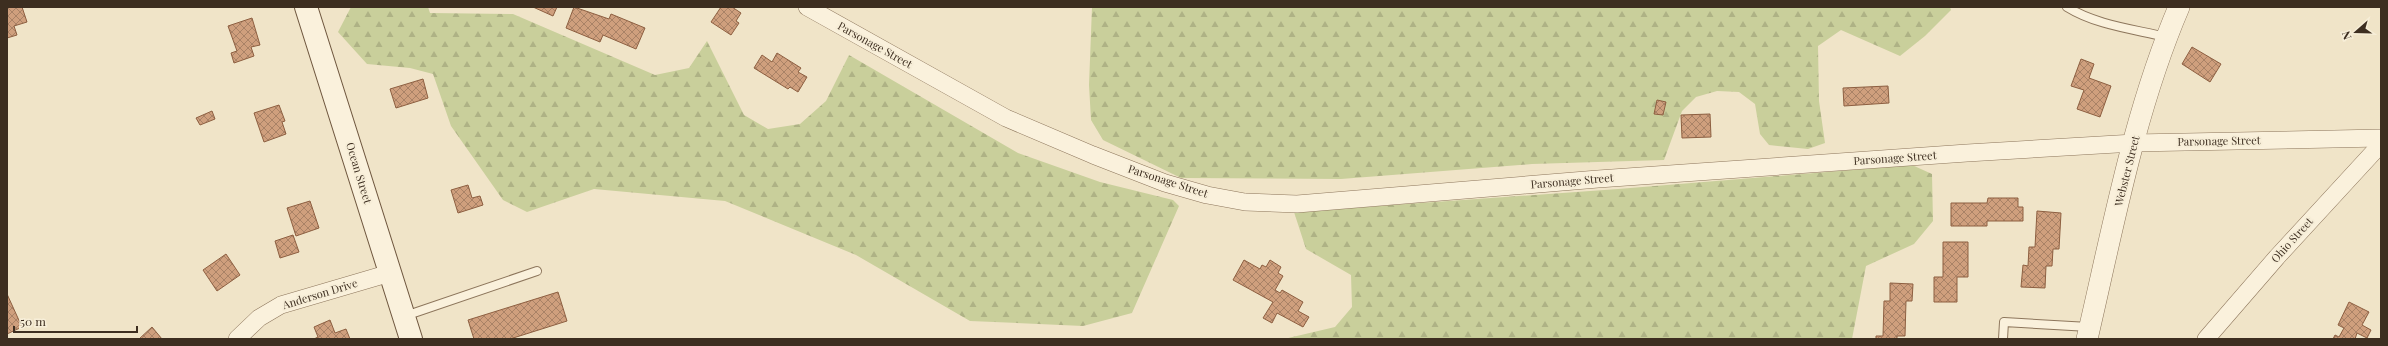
<svg xmlns="http://www.w3.org/2000/svg" width="2388" height="346" font-family="'Playfair Display',serif">
	<style>
		.forest { fill: url(#forest-firs) }
		.building { fill: url(#building-cross-hatch); stroke: #8d5f41 }
		.lines { fill: none; stroke-linecap: round; stroke-linejoin: round }
		.service-casing { stroke: #8d765c; stroke-width: 10 }
		.minor-casing { stroke: #8d765c; stroke-width: 18 }
		.tertiary-casing { stroke: #8d765c; stroke-width: 22 }
		.secondary-casing { stroke: #6f573f; stroke-width: 24 }
		.service { stroke: #faf1dc; stroke-width: 8 }
		.minor { stroke: #faf1dc; stroke-width: 17 }
		.tertiary { stroke: #faf1dc; stroke-width: 21 }
		.secondary { stroke: #faf1dc; stroke-width: 22 }
		.labels { text-anchor: middle; stroke-width: 4; stroke-linejoin: round; paint-order: stroke }
		.street-label { font-size: 11px; fill: #3d2e20; stroke: #f7eed8 }
	</style>
	<defs>
		<pattern id="forest-firs" width="22" height="20" patternUnits="userSpaceOnUse"><rect width="22" height="20" fill="#c9cf9b"/><path d="M5 1l3.5 6h-7zM16 11l3.5 6h-7z" fill="#aeb285"/></pattern>
		<pattern id="building-cross-hatch" width="8" height="8" patternUnits="userSpaceOnUse"><rect width="8" height="8" fill="#cf9f7d"/><path d="M0 0l8 8M0 8l8-8" fill="none" stroke="#a98266"/></pattern>
	</defs>
	<rect width="100%" height="100%" fill="#f0e4c8"/>
	<g class="forest">
		<path d="M351 7H428L430 13 513 14 655 75 689 68 707 41 744 115 768 129 800 124 826 101 849 55 1018 153 1100 182 1173 200 1179 206 1132 313 1083 326 970 321 856 255 725 201 594 189 527 212 503 200 451 126 433 74 410 68 367 64 338 32Z"/>
		<path d="M1092 7H1950L1951 10 1925 36 1900 56 1841 30 1818 46 1819 101 1825 143 1808 149 1769 145 1760 134 1755 104 1739 92 1717 91 1696 97 1682 111 1664 160 1532 164 1341 179 1181 178 1103 140 1091 120 1089 85Z"/>
		<path d="M1912 165 1932 174 1933 221 1914 244 1866 266 1852 339H1284L1335 327 1352 307 1351 275 1306 249 1294 212 1618 189Z"/>
	</g>
	<g class="building">
		<path d="M7 7H22L27 22 14 26 17 35 7 38Z"/>
		<path d="M533 7H557L553 16Z"/>
		<path d="M574 7 609 19 611 14 645 28 636 49 603 35 600 42 566 28Z"/>
		<path d="M721 7H732L741 13 736 21 739 23 731 35 711 22Z"/>
		<path d="M252 18 260 45 251 47 254 56 234 63 231 53 237 51 228 26Z"/>
		<path d="M2192 47 2221 64 2210 82 2182 64Z"/>
		<path d="M777 53 801 68 798 72 807 77 798 92 790 87 788 89 754 68 762 55 772 62Z"/>
		<path d="M2081 59 2094 64 2089 78 2111 86 2100 117 2077 109 2084 90 2071 86Z"/>
		<path d="M423 79 428 98 396 108 390 89Z"/>
		<path d="M1888 86 1889 103 1844 106 1843 88Z"/>
		<path d="M1657 100 1666 102 1663 115 1654 114Z"/>
		<path d="M279 105 285 121 282 122 286 134 264 142 254 113Z"/>
		<path d="M212 111 215 119 200 125 196 118Z"/>
		<path d="M1710 114 1711 137 1682 138 1681 115Z"/>
		<path d="M468 185 472 198 480 196 483 205 458 213 451 190Z"/>
		<path d="M1988 198H2018V207H2023V221H1987V226H1951V203H1987Z"/>
		<path d="M310 201 319 228 296 236 287 208Z"/>
		<path d="M2037 211 2061 213 2059 249H2053L2052 266H2046L2045 288 2021 287 2023 265 2028 266 2029 247H2035Z"/>
		<path d="M293 235 299 252 280 258 275 241Z"/>
		<path d="M1943 242H1968V277H1957V302H1934V277H1943Z"/>
		<path d="M226 254 240 275 217 291 203 270Z"/>
		<path d="M1244 260 1260 269 1262 265 1266 267 1270 260 1281 267 1278 273 1283 276 1275 290 1280 293 1282 290 1303 302 1298 311 1309 317 1303 327 1277 313 1272 323 1263 318 1273 302 1233 280Z"/>
		<path d="M1890 283 1913 284 1912 301H1906L1905 336H1897V339H1876V336H1883L1884 301H1890Z"/>
		<path d="M558 292 567 321 510 339H474L468 320Z"/>
		<path d="M7 294 22 327 7 334Z"/>
		<path d="M2349 302 2369 312 2362 325 2371 330 2367 338 2357 333 2355 339H2333L2335 335 2339 337 2344 328 2338 325Z"/>
		<path d="M330 320 335 333 346 329 350 339H314L318 337 314 327Z"/>
		<path d="M152 327 162 339H139Z"/>
	</g>
	<g class="lines">
		<defs>
			<g id="service">
				<path d="M2067 7C2096 25 2133 29 2166 37"/>
				<path d="M405 316 537 271"/>
				<path d="M2003 339 2004 322 2089 327"/>
			</g>
			<g id="minor">
				<path d="M807 7 1006 118 1093 155 1165 183 1207 195 1245 202 1297 204 1598 179 1967 153 2134 143 2381 138"/>
				<path d="M237 339 259 318 281 305 390 273"/>
				<path d="M2206 339 2277 257 2381 144"/>
			</g>
			<path id="tertiary" d="M2087 339C2113 228 2134 112 2179 7"/>
			<path id="secondary" d="M306 7 411 339"/>
		</defs>
		<use href="#service" class="service-casing"/>
		<use href="#minor" class="minor-casing"/>
		<use href="#tertiary" class="tertiary-casing"/>
		<use href="#secondary" class="secondary-casing"/>
		<use href="#service" class="service"/>
		<use href="#minor" class="minor"/>
		<use href="#tertiary" class="tertiary"/>
		<use href="#secondary" class="secondary"/>
	</g>
	<g class="labels">
		<g class="street-label">
			<text transform="translate(875 45) rotate(29)" y="4">Parsonage Street</text>
			<text transform="translate(2219 141) rotate(-1)" y="4">Parsonage Street</text>
			<text transform="translate(1895 158) rotate(-4)" y="4">Parsonage Street</text>
			<text transform="translate(2127 171) rotate(-76)" y="4">Webster Street</text>
			<text transform="translate(359 173) rotate(73)" y="4">Ocean Street</text>
			<text transform="translate(1168 181) rotate(18)" y="4">Parsonage Street</text>
			<text transform="translate(1572 181) rotate(-5)" y="4">Parsonage Street</text>
			<text transform="translate(2292 240) rotate(-48)" y="4">Ohio Street</text>
			<text transform="translate(320 294) rotate(-17)" y="4">Anderson Drive</text>
		</g>
	</g>
	<rect width="2388" height="346" fill="none" stroke="#3d2e20" stroke-width="16"/>
	<g transform="translate(2356 32) rotate(250)" stroke="#f7eed8" stroke-width="3" paint-order="stroke">
	<path d="M0-3L7 15L0 10L-7 15Z" fill="#3d2e20"/>
	<text y="-6" font-size="11" font-weight="bold" text-anchor="middle" fill="#3d2e20">N</text>
	</g>
	<path d="M14 326v6h123v-6" fill="none" stroke="#3d2e20" stroke-width="2"/>
	<text x="20" y="326" font-size="12" fill="#3d2e20" stroke="#f7eed8" stroke-width="3" paint-order="stroke">50 m</text>
</svg>
